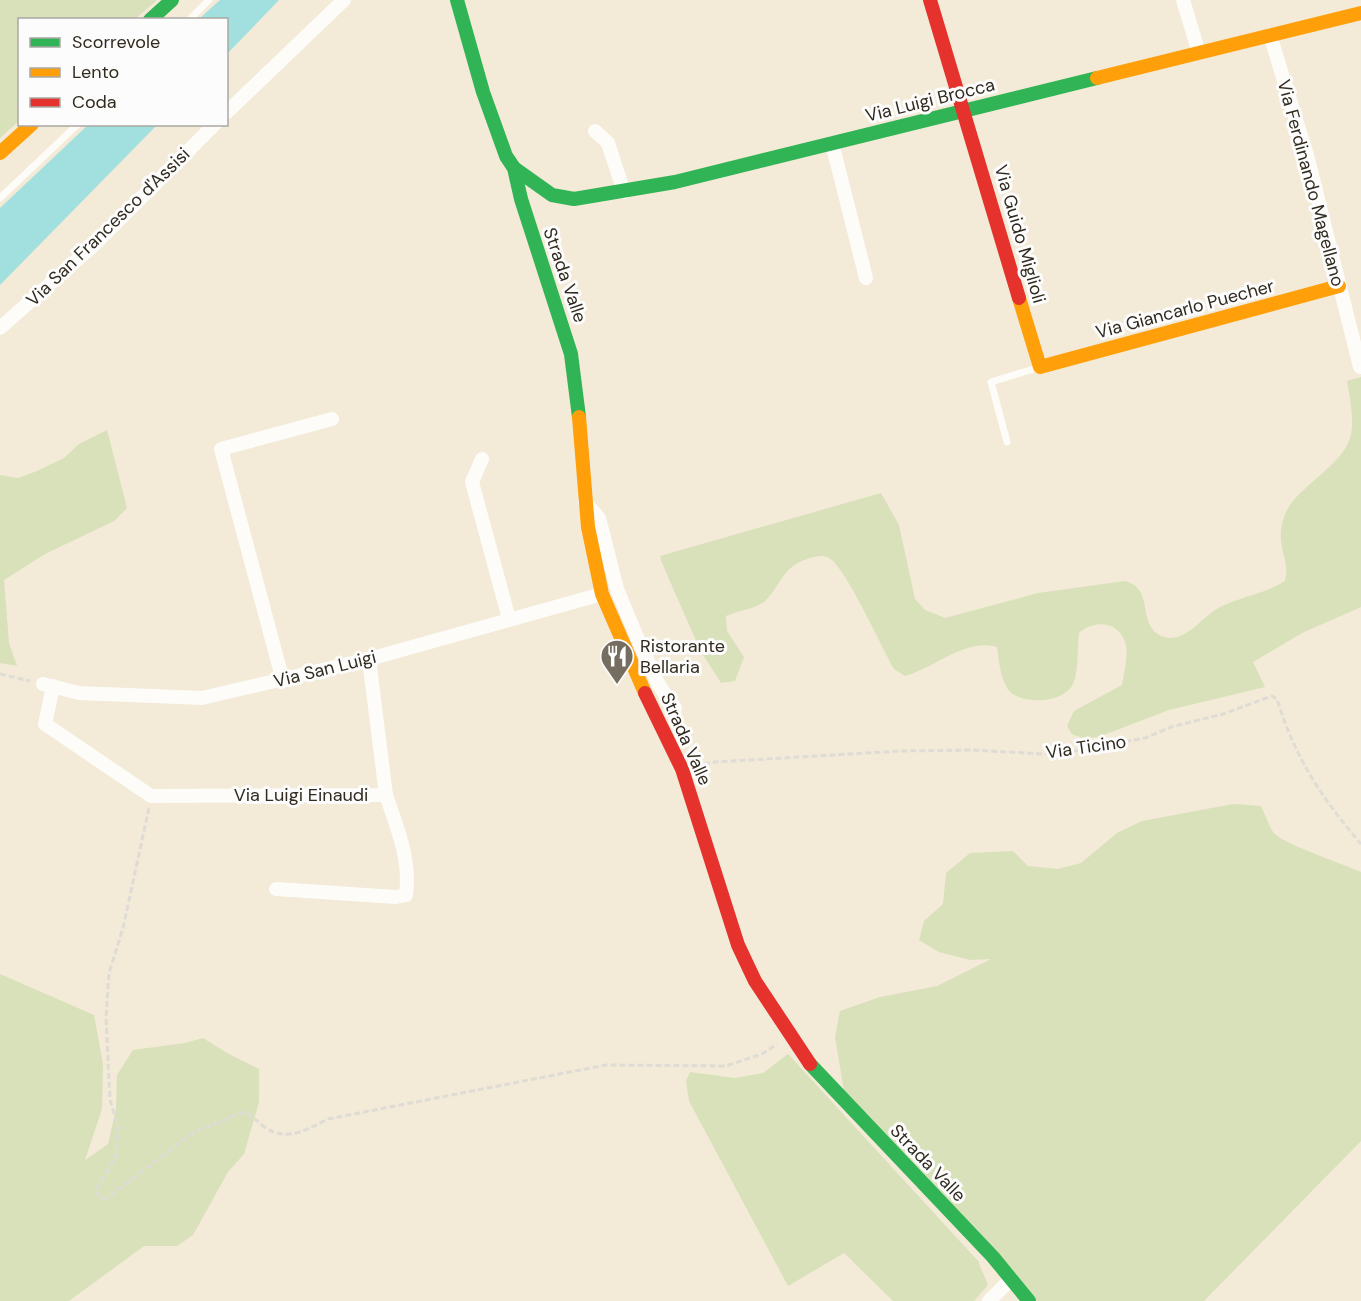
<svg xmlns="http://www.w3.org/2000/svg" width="1361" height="1301" font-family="'DM Sans',sans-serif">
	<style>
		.green { fill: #d8e1ba }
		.water { fill: #a2e0df }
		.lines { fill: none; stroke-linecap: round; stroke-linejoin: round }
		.path { stroke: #dfdcd6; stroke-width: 3; stroke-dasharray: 6 3; stroke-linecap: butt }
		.lane { stroke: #fdfcf9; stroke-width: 7 }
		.street { stroke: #fdfcf9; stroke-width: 14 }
		.fast { stroke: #30b455; stroke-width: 14 }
		.slow { stroke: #ff9f0a; stroke-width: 14 }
		.jam { stroke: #e5322d; stroke-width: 14 }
		.labels { text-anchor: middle; stroke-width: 6; stroke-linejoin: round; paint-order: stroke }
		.street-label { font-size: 18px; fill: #312a1e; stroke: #fcfcfc }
		.poi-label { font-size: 18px; fill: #312a1e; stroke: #fcfcfc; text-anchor: start }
	</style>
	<rect width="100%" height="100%" fill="#f3ead7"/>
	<g class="green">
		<path d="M0 0H157L135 19 20 20 19 121 0 138Z"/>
		<path d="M1361 377V607L1302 633 1253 662 1265 687 1169 710 1101 736 1085 739 1072 734 1067 726 1074 711 1122 685C1124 673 1129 653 1125 642 1118 620 1093 620 1079 633 1077 649 1079 670 1073 684 1064 704 1018 706 1007 688 1000 676 999 660 997 647 965 638 935 668 905 676L894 669C882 648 845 566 829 558 821 553 806 559 798 563 783 570 777 590 765 601 756 609 737 611 726 616L727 631 744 657 735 681 721 683 700 650 662 563 660 556 881 493 899 525 915 599 925 610 945 618 1038 593 1125 581C1151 588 1140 613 1153 630 1156 634 1164 638 1169 638 1189 639 1204 615 1220 607 1242 596 1265 594 1285 581 1291 560 1274 545 1284 517 1288 504 1299 494 1309 485 1354 446 1358 441 1347 381Z"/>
		<path d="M107 430 127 508 114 521 45 554 4 580 9 643 17 666 0 663V475L18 478 37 471 64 458 79 444Z"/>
		<path d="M1233 804 1261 806C1265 814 1268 824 1273 832 1280 843 1344 864 1361 872V1141L1204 1301H1037L845 1097 835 1037 840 1011 880 997 937 986 991 959 970 960 939 952 919 940 924 921 943 904 946 873 970 853 1013 851 1028 866 1058 869 1081 863 1117 833 1142 821Z"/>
		<path d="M0 974 94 1015 103 1064 102 1109 85 1160 108 1144 116 1109 117 1075 133 1050 185 1043 203 1038 227 1053 259 1069V1102L244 1154 228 1172 193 1235 177 1246H144L69 1301H0Z"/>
		<path d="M788 1054 978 1261 988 1285 974 1301H893L844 1253 788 1286 689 1101 686 1081 690 1072 735 1078 763 1073Z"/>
	</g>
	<g class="water">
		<path d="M220 0H279L227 54 226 20 199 19Z"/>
		<path d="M88 125H157L0 285V208Z"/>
	</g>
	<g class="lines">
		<g class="path">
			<path d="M0 674 30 681"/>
			<path d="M695 766 715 762 901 751 972 750 1044 754 1075 751 1145 738 1171 727 1223 714 1272 696 1277 699C1295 758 1321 797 1361 844"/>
			<path d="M149 808 123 928 109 973 106 1018 110 1100 118 1126 116 1157 97 1188 98 1196 106 1199 194 1132 244 1112C252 1116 256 1120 263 1126 286 1143 306 1130 328 1119L606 1065 726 1066 762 1054 777 1044"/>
		</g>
		<g class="lane">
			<path d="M189 20 209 0"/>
			<path d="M0 198 78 124"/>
			<path d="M1007 442 991 382 1040 367"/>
		</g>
		<g class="street">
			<path d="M1183 0 1199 53"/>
			<path d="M1270 35 1307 155 1360 367"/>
			<path d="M226 113 344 0"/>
			<path d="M595 131 608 143 624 192"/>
			<path d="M832 143 866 278"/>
			<path d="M0 328 95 244 215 124"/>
			<path d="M482 459 472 482 509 619"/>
			<path d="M585 502 599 518 617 589 639 642 659 685 675 708"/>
			<path d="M283 681 221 449 332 419"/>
			<path d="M43 684 79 693 202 698 369 659 602 594"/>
			<path d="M53 686 45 724 151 796 386 795 369 659"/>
			<path d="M276 889 396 897 406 895C411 860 397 828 386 795"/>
			<path d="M989 1301 1011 1279"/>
		</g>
		<g class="fast">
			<path d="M457 0 483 92 506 156 514 168 521 199 571 354 579 417"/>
			<path d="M150 20 172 0"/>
			<path d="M514 168 552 195 574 199 675 182 1097 78"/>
			<path d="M810 1064 993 1257 1029 1301"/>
		</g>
		<g class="slow">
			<path d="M1097 78 1361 13"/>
			<path d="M0 153 32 124"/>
			<path d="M1019 298 1040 367 1339 286"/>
			<path d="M579 417 588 527 602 594 645 693"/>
		</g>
		<g class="jam">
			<path d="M930 0 1019 298"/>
			<path d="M645 693 682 769 738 945 755 981 810 1064"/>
		</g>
	</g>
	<defs>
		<symbol id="restaurant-pin" viewBox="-11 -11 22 30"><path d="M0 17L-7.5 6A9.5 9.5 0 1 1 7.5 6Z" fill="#756d5f" stroke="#fcfcfc"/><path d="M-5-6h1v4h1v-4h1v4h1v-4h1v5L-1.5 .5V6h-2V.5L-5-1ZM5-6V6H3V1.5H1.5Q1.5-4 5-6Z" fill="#fff"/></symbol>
	</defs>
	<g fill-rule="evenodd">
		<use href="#restaurant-pin" x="598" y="637" width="38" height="52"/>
	</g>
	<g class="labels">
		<g class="street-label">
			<text transform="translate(930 100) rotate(-14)" y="6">Via Luigi Brocca</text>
			<text transform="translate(1311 183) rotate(75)" y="6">Via Ferdinando Magellano</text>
			<text transform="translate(108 227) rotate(-44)" y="6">Via San Francesco d'Assisi</text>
			<text transform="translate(1020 234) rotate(74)" y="6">Via Guido Miglioli</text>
			<text transform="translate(565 275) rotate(71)" y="6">Strada Valle</text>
			<text transform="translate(1185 309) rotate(-15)" y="6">Via Giancarlo Puecher</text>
			<text transform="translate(325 669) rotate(-14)" y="6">Via San Luigi</text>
			<text transform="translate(686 739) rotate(66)" y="6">Strada Valle</text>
			<text transform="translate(1086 747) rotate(-8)" y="6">Via Ticino</text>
			<text x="301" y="801">Via Luigi Einaudi</text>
			<text transform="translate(928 1163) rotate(46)" y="6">Strada Valle</text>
		</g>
		<g class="poi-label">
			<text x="640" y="652">Ristorante<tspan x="640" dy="21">Bellaria</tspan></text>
		</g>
	</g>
	<rect x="18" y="18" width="210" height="108" fill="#fcfcfc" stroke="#aba8a3" stroke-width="1.5"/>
	<rect x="30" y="38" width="30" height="9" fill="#30b455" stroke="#aba8a3" stroke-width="1.5"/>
	<text x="72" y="48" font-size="18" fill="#312a1e">Scorrevole</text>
	<rect x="30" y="68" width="30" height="9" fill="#ff9f0a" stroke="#aba8a3" stroke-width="1.5"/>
	<text x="72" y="78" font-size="18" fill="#312a1e">Lento</text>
	<rect x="30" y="98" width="30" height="9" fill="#e5322d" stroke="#aba8a3" stroke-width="1.5"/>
	<text x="72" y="108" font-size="18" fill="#312a1e">Coda</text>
</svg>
